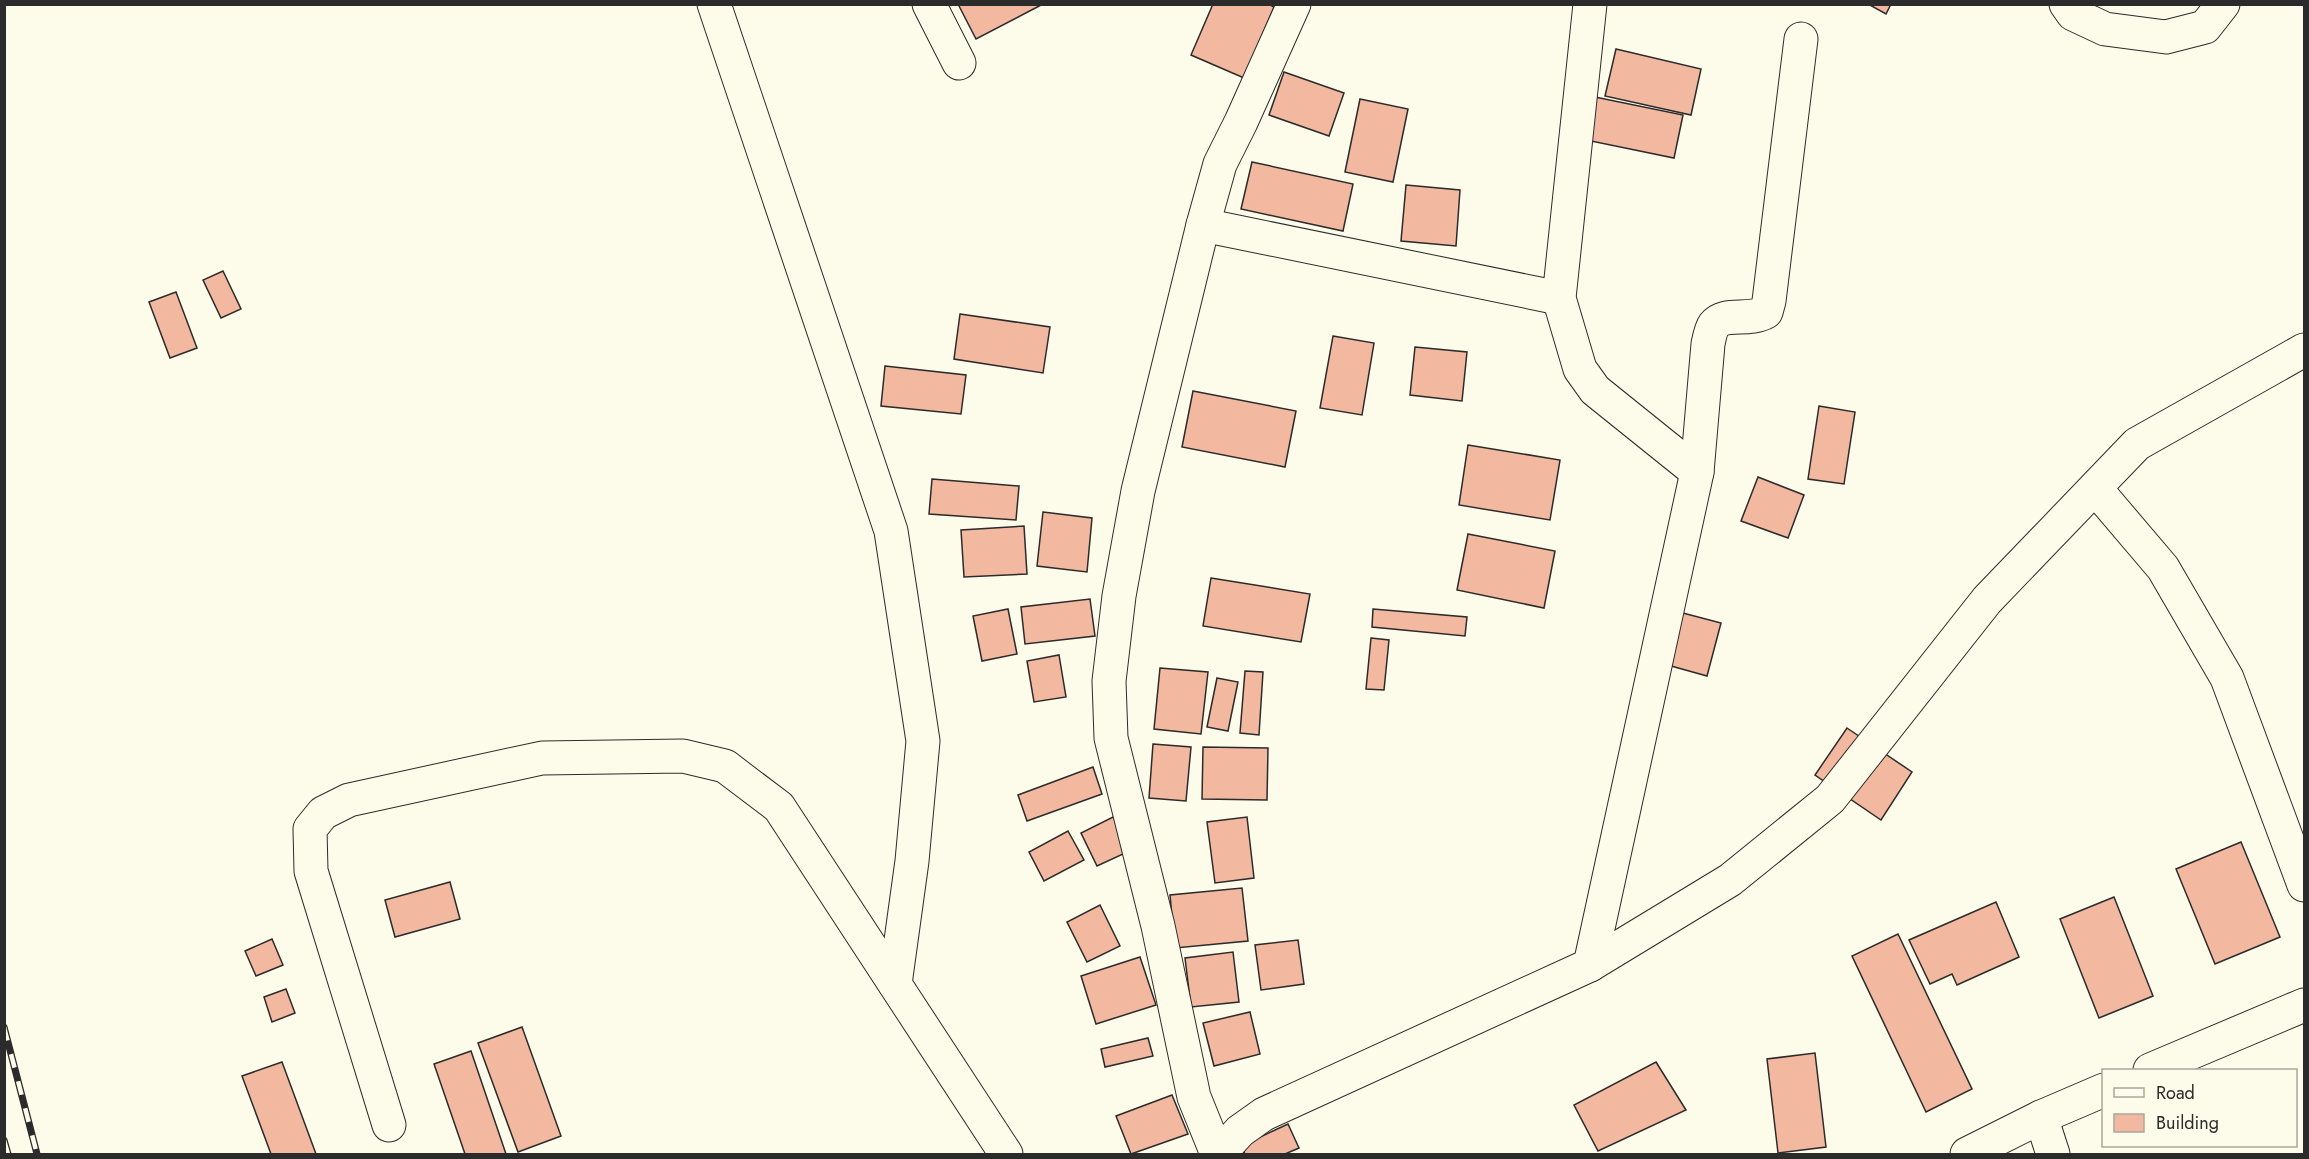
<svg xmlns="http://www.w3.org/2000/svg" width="2309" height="1159" font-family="Jost,sans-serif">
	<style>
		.building { fill: #f2b8a0; stroke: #2b2b2b; stroke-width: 1.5 }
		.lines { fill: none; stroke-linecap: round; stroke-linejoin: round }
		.minor-casing { stroke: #2b2b2b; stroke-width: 35 }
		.minor { stroke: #fdfbea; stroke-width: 33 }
		.rail-casing { stroke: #2b2b2b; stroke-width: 7 }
		.rail { stroke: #fdfbea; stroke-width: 4.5; stroke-dasharray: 14; stroke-linecap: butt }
	</style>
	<rect width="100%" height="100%" fill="#fdfbea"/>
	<g class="building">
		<path d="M958 4H1043L976 39Z"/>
		<path d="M1213 4H1268L1274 7 1244 78 1191 55Z"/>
		<path d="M1868 4H1891L1886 14Z"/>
		<path d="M1616 49 1701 69 1691 115 1605 96Z"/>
		<path d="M1284 72 1344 93 1329 136 1269 115Z"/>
		<path d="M1595 97 1683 115 1674 158 1586 140Z"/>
		<path d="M1360 99 1408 109 1393 182 1345 172Z"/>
		<path d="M1252 162 1353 184 1343 231 1241 209Z"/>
		<path d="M1406 185 1460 190 1456 246 1401 241Z"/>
		<path d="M223 271 241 309 221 318 203 280Z"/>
		<path d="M176 292 197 348 170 358 149 302Z"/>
		<path d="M960 314 1050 327 1043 373 954 359Z"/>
		<path d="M1333 336 1374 343 1362 415 1320 408Z"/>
		<path d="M1415 347 1467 352 1462 401 1410 395Z"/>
		<path d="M885 366 966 375 961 414 881 406Z"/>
		<path d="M1193 391 1296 411 1285 467 1182 447Z"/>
		<path d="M1819 406 1855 412 1844 484 1808 479Z"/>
		<path d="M1468 445 1560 460 1550 520 1459 505Z"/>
		<path d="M1758 477 1804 495 1788 538 1741 521Z"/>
		<path d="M932 479 1019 486 1016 520 929 514Z"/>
		<path d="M1043 512 1092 518 1087 572 1037 566Z"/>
		<path d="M1024 526 1027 574 964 577 961 530Z"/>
		<path d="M1468 534 1555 551 1544 608 1457 590Z"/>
		<path d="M1211 578 1310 594 1301 642 1203 626Z"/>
		<path d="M1090 599 1095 636 1025 644 1021 607Z"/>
		<path d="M1660 607 1721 623 1707 676 1646 659Z"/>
		<path d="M1008 609 1017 654 982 661 973 616Z"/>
		<path d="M1373 609 1467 617 1465 636 1372 627Z"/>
		<path d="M1371 638 1389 640 1384 690 1366 689Z"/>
		<path d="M1059 655 1066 697 1034 702 1027 661Z"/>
		<path d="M1160 668 1208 672 1201 734 1154 729Z"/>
		<path d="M1245 671 1263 672 1259 735 1240 733Z"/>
		<path d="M1217 678 1238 682 1228 731 1207 727Z"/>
		<path d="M1847 728 1912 772 1881 820 1815 775Z"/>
		<path d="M1153 744 1191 747 1186 801 1149 798Z"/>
		<path d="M1203 747 1268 748 1267 800 1202 799Z"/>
		<path d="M1093 767 1102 794 1027 821 1018 795Z"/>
		<path d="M1117 815 1134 849 1097 866 1081 833Z"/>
		<path d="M1247 817 1254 878 1215 883 1207 822Z"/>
		<path d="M1068 831 1084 860 1044 881 1029 852Z"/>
		<path d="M2241 842 2280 937 2215 964 2176 869Z"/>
		<path d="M450 882 460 919 395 937 385 900Z"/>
		<path d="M1242 888 1248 941 1175 948 1170 895Z"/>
		<path d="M2114 897 2153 996 2099 1018 2060 919Z"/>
		<path d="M1996 902 2019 957 1957 985 1952 974 1930 984 1909 940Z"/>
		<path d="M1100 905 1120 946 1087 962 1067 922Z"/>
		<path d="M1898 934 1972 1089 1926 1112 1852 956Z"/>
		<path d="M272 939 283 965 256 976 245 951Z"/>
		<path d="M1298 940 1304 984 1261 990 1255 945Z"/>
		<path d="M1233 952 1239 1002 1191 1007 1185 958Z"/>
		<path d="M1140 957 1156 1005 1096 1024 1081 976Z"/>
		<path d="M286 989 295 1013 272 1022 264 997Z"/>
		<path d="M1250 1012 1260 1054 1214 1066 1203 1023Z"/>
		<path d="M522 1027 561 1136 518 1152 478 1043Z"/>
		<path d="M1148 1038 1153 1056 1105 1067 1101 1049Z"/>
		<path d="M471 1051 506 1154H465L434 1064Z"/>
		<path d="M1815 1053 1826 1147 1778 1153 1767 1059Z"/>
		<path d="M282 1062 316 1154H271L242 1076Z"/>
		<path d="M1656 1062 1686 1110 1598 1151 1574 1105Z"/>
		<path d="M1172 1095 1188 1134 1131 1154 1116 1116Z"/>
		<path d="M1288 1124 1299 1148 1285 1154H1245L1241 1146Z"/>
	</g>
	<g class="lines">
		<defs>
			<g id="minor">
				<path d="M714 4 891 531 923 741 912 861 895 984"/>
				<path d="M929 4 959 63"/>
				<path d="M1590 4 1559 298 1580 369 1595 390 1697 472"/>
				<path d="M2066 4 2073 14 2105 29 2166 37 2205 27 2223 4"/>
				<path d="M1203 225 1559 298"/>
				<path d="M2095 488 2163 568 2227 678 2304 885"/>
				<path d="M1590 965 1730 880 1830 799 1987 600 2137 444 2304 350"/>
				<path d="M2150 1070 2304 1005"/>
				<path d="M2041 1117 2053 1154"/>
				<path d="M389 1125 311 871 310 829 323 813 349 800 542 758 683 756 725 766 779 807 1006 1154"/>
				<path d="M1217 1154 1194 1097 1158 926 1111 738 1109 681 1119 596 1138 491 1203 225 1220 164 1241 122 1294 4"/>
				<path d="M1219 1154 1240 1131 1264 1114 1590 965 1697 472 1708 344C1709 339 1711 329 1714 325 1725 311 1748 322 1766 312L1769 301 1801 39"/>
				<path d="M1967 1154 2041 1117 2104 1090"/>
			</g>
		</defs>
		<use href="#minor" class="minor-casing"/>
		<use href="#minor" class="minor"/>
		<defs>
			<g id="rail">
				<path d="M4 1027 37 1154"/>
				<path d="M4 1140 8 1154"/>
			</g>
		</defs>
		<use href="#rail" class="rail-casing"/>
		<use href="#rail" class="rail"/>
	</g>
	<rect width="2309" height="1159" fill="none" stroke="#2b2b2b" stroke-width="12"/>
	<rect x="2102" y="1069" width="195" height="78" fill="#fdfbea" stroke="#a9a89e" stroke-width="1.5"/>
	<rect x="2114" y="1088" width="30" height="9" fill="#fdfbea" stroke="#a9a89e" stroke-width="1.5"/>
	<text x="2156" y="1099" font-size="18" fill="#2b2b2b">Road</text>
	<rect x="2114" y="1114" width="30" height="18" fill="#f2b8a0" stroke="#a9a89e" stroke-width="1.5"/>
	<text x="2156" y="1129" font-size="18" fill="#2b2b2b">Building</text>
</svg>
